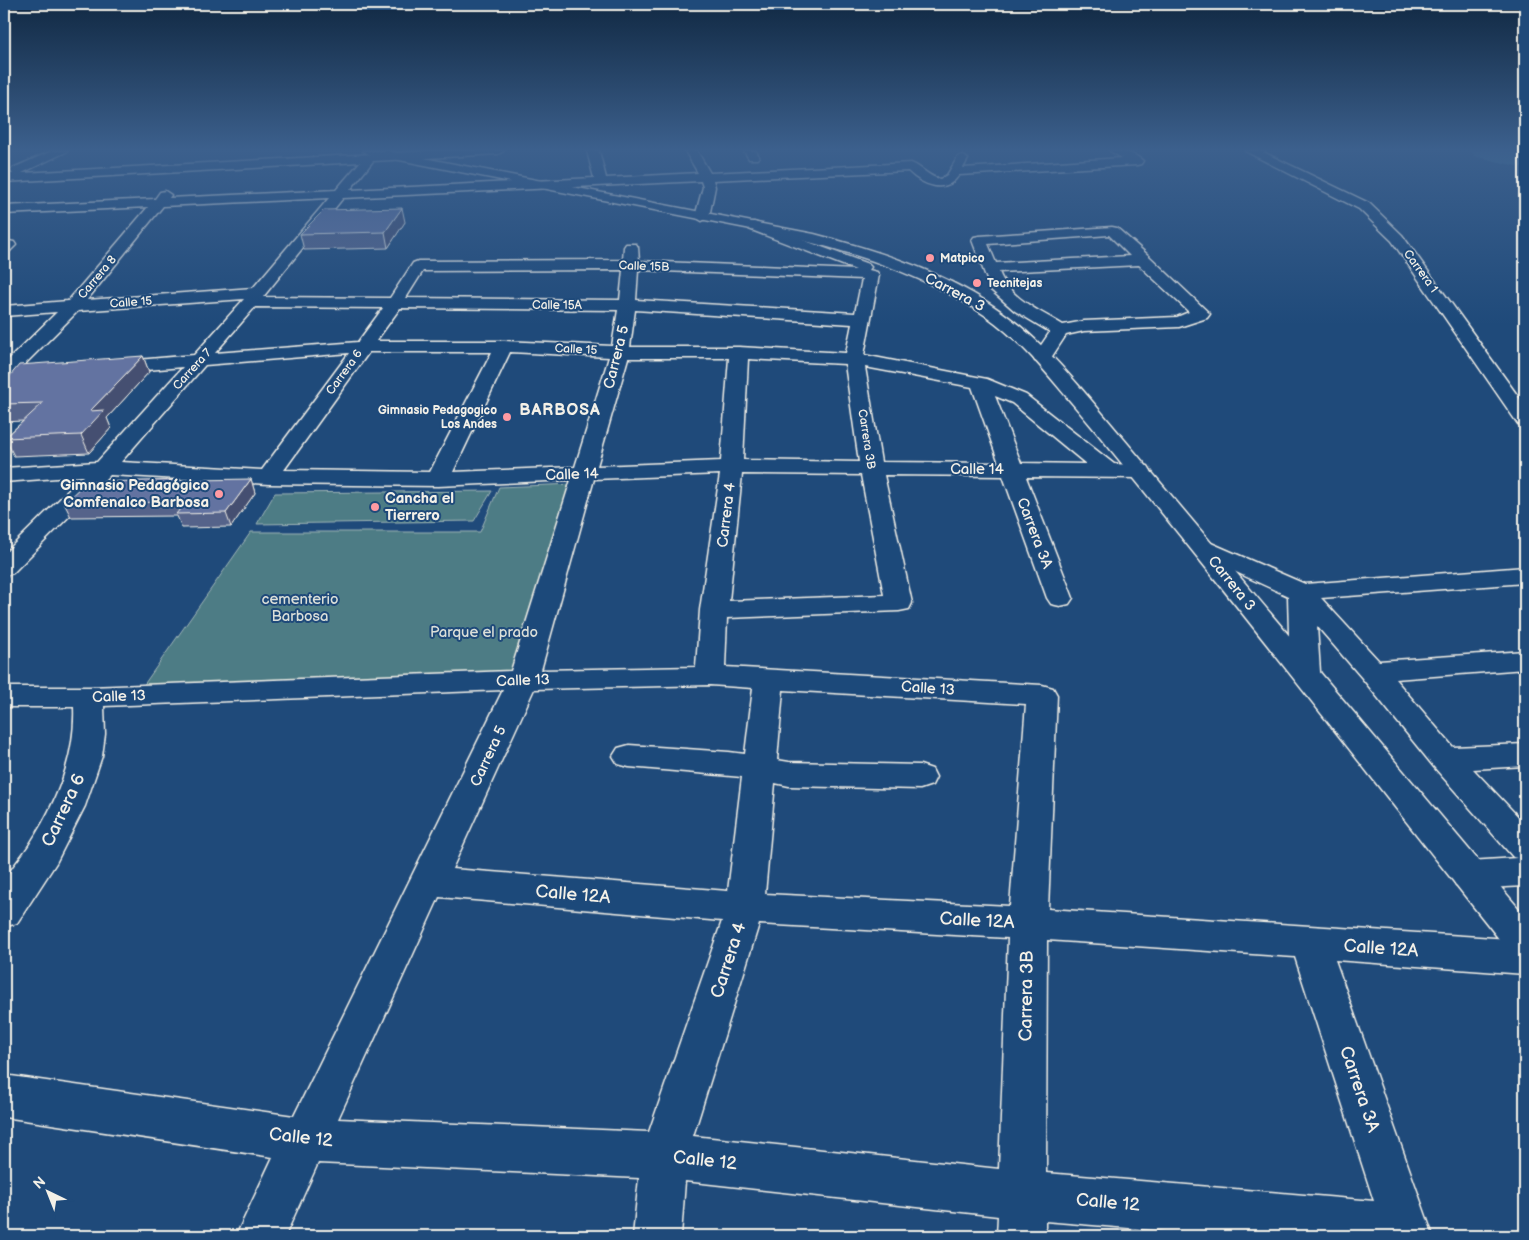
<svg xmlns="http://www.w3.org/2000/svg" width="1529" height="1240" font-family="'Balsamiq Sans',sans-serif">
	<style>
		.green { fill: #4e7c85; stroke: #a1b6b6 }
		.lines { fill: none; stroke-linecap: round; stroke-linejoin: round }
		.river { fill: #457da0; fill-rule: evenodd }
		.minor-casing { stroke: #f4f1e8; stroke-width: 3 }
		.major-casing { stroke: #f4f1e8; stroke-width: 3 }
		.minor { fill: #1f4a7a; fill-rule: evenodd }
		.major { fill: #1f4a7a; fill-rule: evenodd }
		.wall { fill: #55638a; stroke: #f4f1e8 }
		.shaded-wall { fill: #455071; stroke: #f4f1e8 }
		.building { fill: #6373a1; stroke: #f4f1e8 }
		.poi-dot { fill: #ff9aa2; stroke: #1f4a7a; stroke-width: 2 }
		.labels { text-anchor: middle; stroke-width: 4; stroke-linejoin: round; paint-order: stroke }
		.far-poi-label { font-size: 12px; font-weight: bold; fill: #f4f1e8; stroke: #1f4a7a; text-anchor: start }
		.far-street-label { font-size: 12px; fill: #f4f1e8; stroke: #1f4a7a }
		.street-label { font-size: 15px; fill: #f4f1e8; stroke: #1f4a7a }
		.poi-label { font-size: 15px; font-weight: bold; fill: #f4f1e8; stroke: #1f4a7a; text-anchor: end }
		.park-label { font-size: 15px; fill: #dbdfd9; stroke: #1f4a7a }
		.far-district-label { font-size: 16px; font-weight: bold; letter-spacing: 1px; fill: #f4f1e8; stroke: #1f4a7a }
		.near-street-label { font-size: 18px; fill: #f4f1e8; stroke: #1f4a7a }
	</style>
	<rect width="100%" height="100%" fill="#1f4a7a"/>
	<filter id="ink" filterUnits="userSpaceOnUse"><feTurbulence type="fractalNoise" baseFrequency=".02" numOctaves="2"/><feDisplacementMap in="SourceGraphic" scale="10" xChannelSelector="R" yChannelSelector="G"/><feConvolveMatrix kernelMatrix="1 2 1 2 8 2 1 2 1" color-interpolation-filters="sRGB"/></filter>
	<g filter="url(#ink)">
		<g class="green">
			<path d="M575 484 514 673 143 686 251 532H480L499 487Z"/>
			<path d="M492 491 474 521 257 524 275 493Z"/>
		</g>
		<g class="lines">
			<path class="river" d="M1472 151H1511L1525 154V168L1474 156Z"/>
			<defs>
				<g id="minor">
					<path d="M52 151H68L22 173 429 151H504L498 154 373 161 350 190 594 178 587 151H599L606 178 698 173 685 151H697L710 173 911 163C922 167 928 177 940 179L947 175 958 157 962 155 968 159 963 168 1122 158 1110 151C1122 151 1134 152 1143 161L1141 164 1137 165 959 175C946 195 922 185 908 171L713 180 715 187 709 217 702 221 695 217 703 187 701 181 343 198 263 297 390 298 413 263 418 261 623 260 624 247 626 244H636L638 247 639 261 856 270 749 229 747 226 749 223 754 222 868 264 871 267 869 270 877 272 879 275 864 355 987 379 1026 395 1114 464 1148 466 1151 471 1148 476 1140 478 1026 477 1073 598 1069 604 1060 606 1051 604 1047 598 1003 476 884 475 912 603 909 609 899 611 727 618 725 667 1042 685 1053 688 1057 695 1048 909 1525 940V974L1335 960 1433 1236H1224L1045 1221V1236H997L998 1216 685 1181 681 1236H633L639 1178 318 1163 285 1236H236L273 1157 4 1117V1075L294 1116 503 690 104 706 105 734 102 756 85 806 56 863 17 923 4 927C3 918 1 890 4 882 8 872 24 854 30 844 57 802 76 756 74 707H4V687H89L511 671 571 480 438 486 268 484 110 475 13 573 4 576V554L83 476 4 482V468L97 462 183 367 110 373 103 371 101 367 103 363 194 355 244 299 78 311 21 368 47 366 54 368 57 372 54 376 4 381V364L57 312 4 316V306L68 301 148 207 4 214V206L155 199 160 192 165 191 171 195 169 198 336 190 360 162 4 182V174H13L11 171 13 168ZM329 198 253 288 87 300 163 206ZM623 270 620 300 406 298 423 271ZM638 270 862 279 855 313 636 300ZM255 307 383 308 358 342 215 353ZM400 308 618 310 612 346 504 341H376ZM635 310 852 324 846 353 739 347H630ZM369 352H492L430 472 284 470ZM510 352 609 357 575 467 453 472ZM349 353 262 470 121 462 205 365ZM628 358H729L721 461 597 466ZM748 359 845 364 859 462 743 460ZM865 367 972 387 999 463 881 462ZM995 396 1012 403 1086 464 1021 463ZM720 474 700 610 696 667 541 670 594 479ZM742 474 861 475 884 595 729 601ZM710 685 753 688 745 754 729 752 629 745 618 748 613 756 618 764 629 767 742 777 728 891 452 869 534 689ZM783 690 1026 704 1010 906 765 894 775 783 789 786 920 789 932 785 936 777 932 769 920 765 789 762 777 760ZM439 897 722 921 649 1132 338 1119ZM759 924 1008 938 999 1169 693 1136ZM1047 940 1295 957 1374 1201 1046 1173Z"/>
					<path d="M744 151H756L759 157 757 159H749Z"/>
					<path d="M1245 151H1261L1369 203 1402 235 1525 406V426L1518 424 1392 241 1359 209Z"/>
					<path d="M1112 227 1117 228 1150 257 1210 314 1207 318 1179 327 1084 331 1066 335 1049 361 1042 363 1035 361 1033 357 1050 332 1015 311 991 290 972 240 974 237 979 236ZM1109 235 1130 256 996 263 988 244ZM1139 265 1189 312 1177 317 1084 321 1063 325C1040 311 1009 298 999 272Z"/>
					<path d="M9 241 14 242 16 245 9 252 4 253V242Z"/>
					<path d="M1204 540 1305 584 1525 567V583L1321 598 1379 661 1525 651V669L1395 679 1453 747 1525 744V766L1473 769 1525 824V886L1469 889 1456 885 1451 875 1456 865 1469 861 1517 858 1513 857 1434 767 1362 678 1317 626 1320 672 1315 679 1305 681 1295 679 1290 672 1288 596 1195 553 1191 548 1195 543Z"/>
				</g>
				<path id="major" d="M363 151H388L814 234C887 253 961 277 1020 326 1046 348 1069 374 1091 400L1525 916V959L1511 954C1394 807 1279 658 1161 512 1131 475 1102 438 1071 402 1045 371 1019 339 986 316 924 274 853 252 781 235L369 154Z"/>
			</defs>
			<use href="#minor" class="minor-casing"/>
			<use href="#major" class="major-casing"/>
			<use href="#minor" class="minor"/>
			<use href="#major" class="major"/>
		</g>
		<g class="wall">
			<path d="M405 222 388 248 304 250 300 234Z"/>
			<path d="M143 356 149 372 107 418 111 428 89 453 14 456 5 438 23 421 4 422V383Z"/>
			<path d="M251 479 255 493 231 527 182 528 177 516 71 517 64 503Z"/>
		</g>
		<g class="shaded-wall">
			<path d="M402 208 405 222 388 248 385 232Z"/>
			<path d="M143 356 149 372 107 418 111 428 89 453 81 435 90 411Z"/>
			<path d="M251 479 255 493 231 527 226 513Z"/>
		</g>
		<g class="building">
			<path d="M402 208 385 232 300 234 324 210Z"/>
			<path d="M143 356 90 411 104 410 81 435 5 438 43 403 4 404V383L19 365Z"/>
			<path d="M251 479 226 513 176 514 186 502 64 503 86 482Z"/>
		</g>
	</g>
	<linearGradient id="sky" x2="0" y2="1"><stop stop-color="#112943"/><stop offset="0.46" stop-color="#3c608d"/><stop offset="1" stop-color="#3c608d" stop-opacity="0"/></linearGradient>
	<rect width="1529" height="325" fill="url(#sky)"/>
	<g class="poi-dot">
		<circle cx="930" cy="258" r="5"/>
		<circle cx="977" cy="283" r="5"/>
		<circle cx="507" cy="417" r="5"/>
		<circle cx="219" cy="494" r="5"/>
		<circle cx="375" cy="507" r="5"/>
	</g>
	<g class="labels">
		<g class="far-poi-label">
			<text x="940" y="262">Matpico</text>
			<text x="987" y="287">Tecnitejas</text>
			<text x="497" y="414" text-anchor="end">Gimnasio Pedagogico<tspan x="497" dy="14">Los Andes</tspan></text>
		</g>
		<g class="far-street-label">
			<text transform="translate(644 266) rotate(2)" y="4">Calle 15B</text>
			<text transform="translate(1421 271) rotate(54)" y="4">Carrera 1</text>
			<text transform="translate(97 277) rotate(-50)" y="4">Carrera 8</text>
			<text transform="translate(131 302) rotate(-4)" y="4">Calle 15</text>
			<text x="557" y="309">Calle 15A</text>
			<text transform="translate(576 349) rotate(3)" y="4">Calle 15</text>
			<text transform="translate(192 369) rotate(-48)" y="4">Carrera 7</text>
			<text transform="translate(344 372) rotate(-54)" y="4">Carrera 6</text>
			<text transform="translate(867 439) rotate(81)" y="4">Carrera 3B</text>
		</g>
		<g class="street-label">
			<text transform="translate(955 292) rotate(28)" y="5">Carrera 3</text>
			<text transform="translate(616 357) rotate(-76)" y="5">Carrera 5</text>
			<text x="977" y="474">Calle 14</text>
			<text transform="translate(572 474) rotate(-2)" y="5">Calle 14</text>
			<text transform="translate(726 515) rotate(-83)" y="5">Carrera 4</text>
			<text transform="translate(1035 533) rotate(69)" y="5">Carrera 3A</text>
			<text transform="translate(1232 583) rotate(51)" y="5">Carrera 3</text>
			<text transform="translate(523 680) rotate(-2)" y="5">Calle 13</text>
			<text transform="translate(928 688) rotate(4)" y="5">Calle 13</text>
			<text transform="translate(119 696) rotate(-2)" y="5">Calle 13</text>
			<text transform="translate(488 756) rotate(-65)" y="5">Carrera 5</text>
		</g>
		<g class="poi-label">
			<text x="209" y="490">Gimnasio Pedagógico<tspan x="209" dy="17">Comfenalco Barbosa</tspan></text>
			<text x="385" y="503" text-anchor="start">Cancha el<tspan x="385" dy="17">Tierrero</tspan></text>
		</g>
		<g class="park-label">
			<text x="300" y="604">cementerio<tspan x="300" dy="17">Barbosa</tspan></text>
			<text x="484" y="637">Parque el prado</text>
		</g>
		<g class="far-district-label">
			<text x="560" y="415">BARBOSA</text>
		</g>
		<g class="near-street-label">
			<text transform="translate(63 810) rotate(-65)" y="6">Carrera 6</text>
			<text transform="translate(573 894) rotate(5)" y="6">Calle 12A</text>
			<text transform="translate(977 920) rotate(3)" y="6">Calle 12A</text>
			<text transform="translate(1381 948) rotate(4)" y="6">Calle 12A</text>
			<text transform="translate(728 960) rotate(-72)" y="6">Carrera 4</text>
			<text transform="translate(1026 996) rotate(-89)" y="6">Carrera 3B</text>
			<text transform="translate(1360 1089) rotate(71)" y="6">Carrera 3A</text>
			<text transform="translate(301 1137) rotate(6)" y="6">Calle 12</text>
			<text transform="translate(705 1160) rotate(6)" y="6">Calle 12</text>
			<text transform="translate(1108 1202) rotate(5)" y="6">Calle 12</text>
		</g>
	</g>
	<rect width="1529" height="1240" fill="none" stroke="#1f4a7a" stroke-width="20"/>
	<rect x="10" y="10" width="1509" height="1220" fill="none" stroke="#f4f1e8" stroke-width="2" filter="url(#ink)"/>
	<g transform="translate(48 1192) rotate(317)" stroke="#1f4a7a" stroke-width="4" paint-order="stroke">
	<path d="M0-4L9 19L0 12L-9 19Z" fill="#f4f1e8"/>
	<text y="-8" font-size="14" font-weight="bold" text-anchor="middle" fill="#f4f1e8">N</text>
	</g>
</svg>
